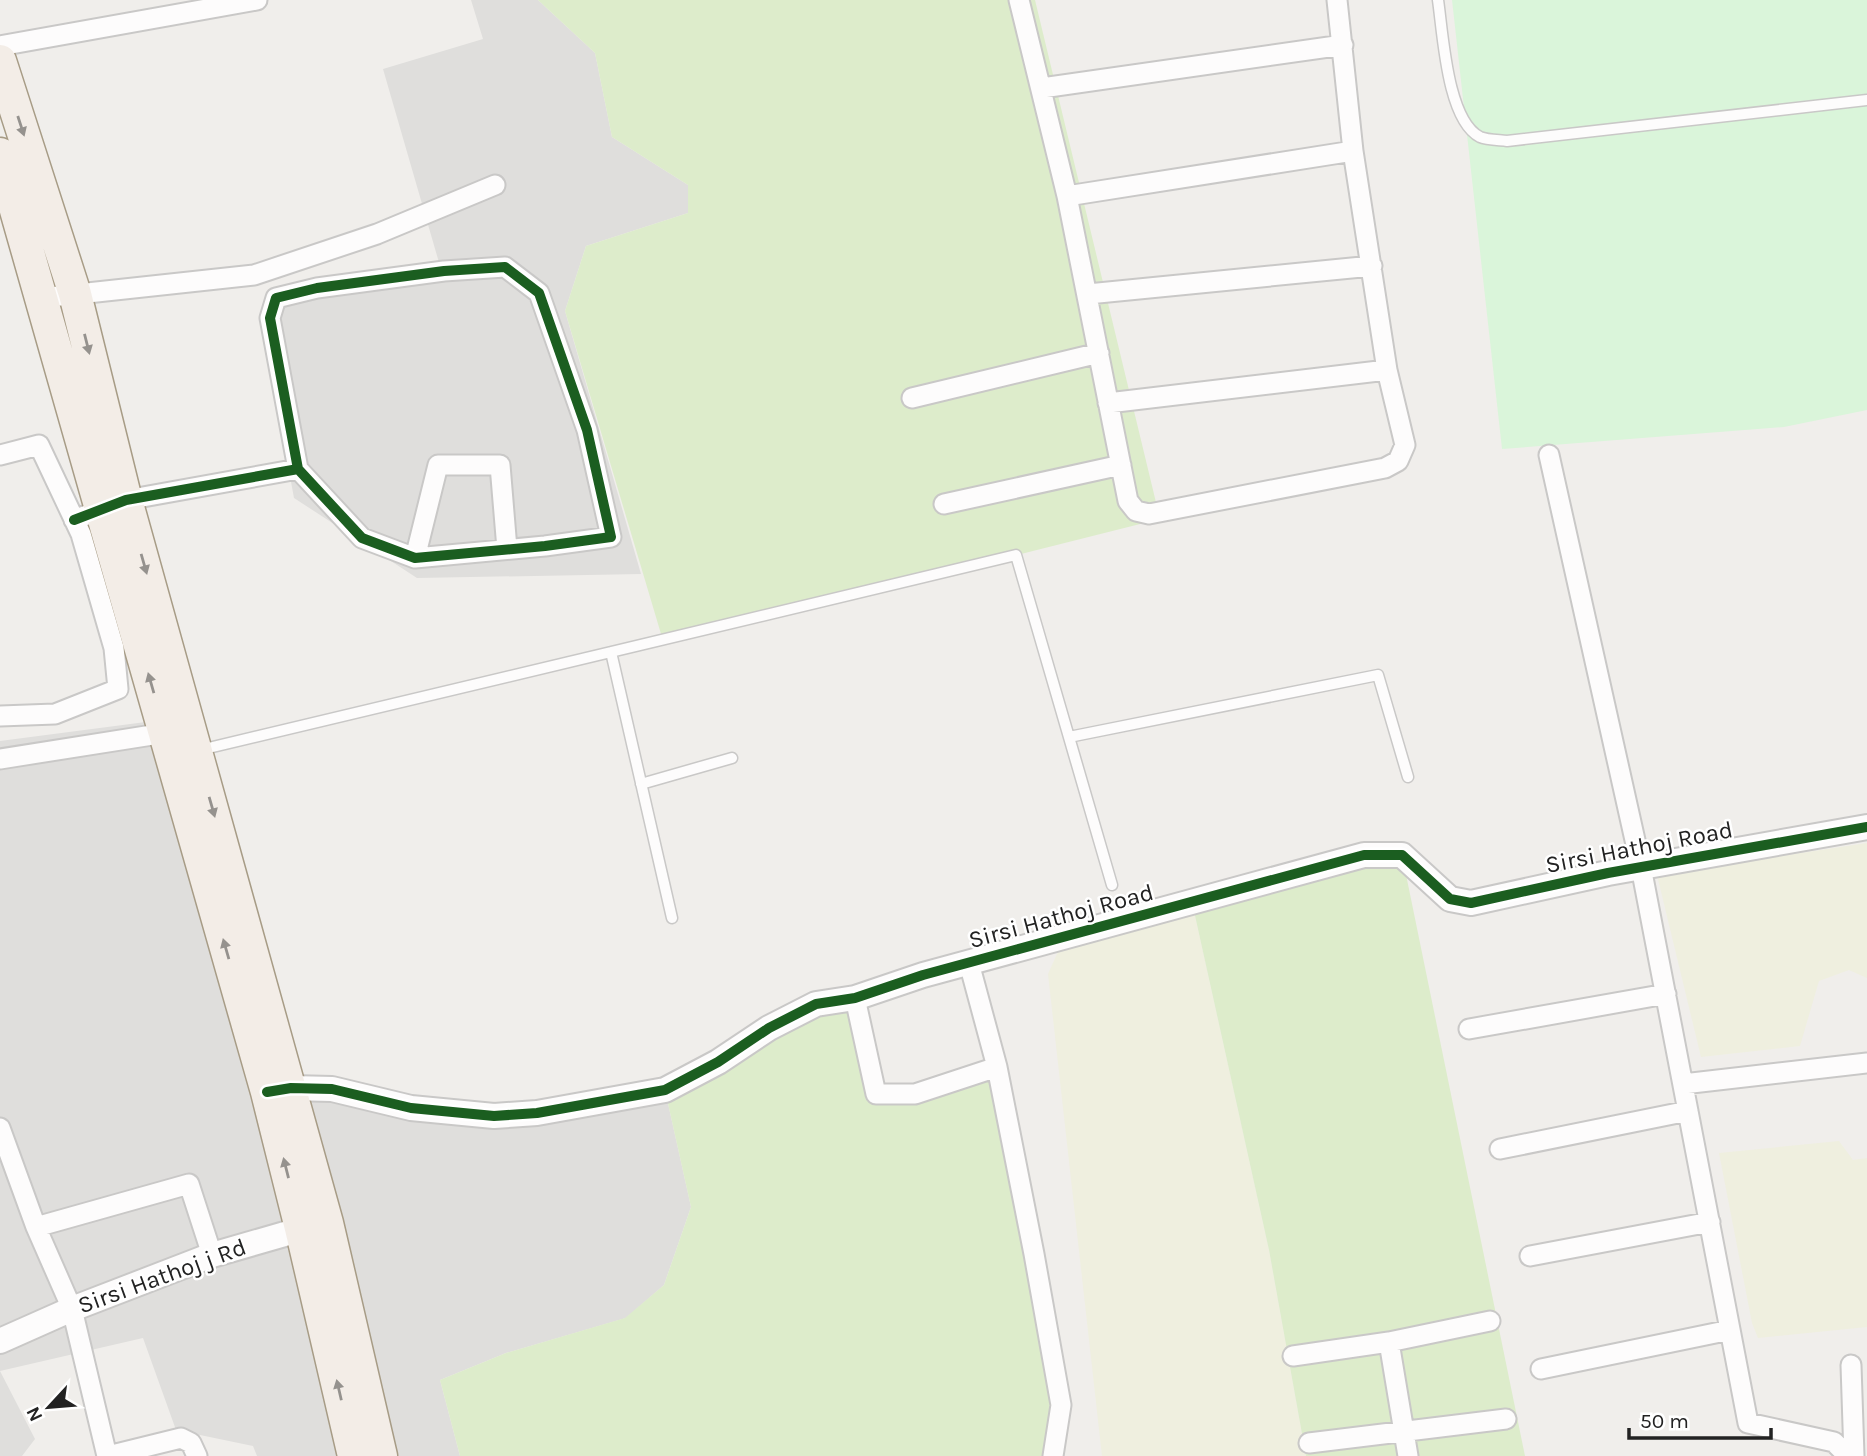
<svg xmlns="http://www.w3.org/2000/svg" width="1867" height="1456" font-family="Karla,sans-serif">
  <style>
    .residential { fill: #dfdedc }
    .farmland { fill: #efefdf }
    .grass { fill: #ddeccb }
    .park { fill: #daf5da }
    .lines { fill: none; stroke-linecap: round; stroke-linejoin: round }
    .service-casing { stroke: #c9c8c7; stroke-width: 13 }
    .minor-casing { stroke: #c9c8c7; stroke-width: 23 }
    .tertiary-casing { stroke: #c9c8c7; stroke-width: 28 }
    .primary-casing { stroke: #a79c86; stroke-width: 35 }
    .service { stroke: #fdfcfc; stroke-width: 10 }
    .minor { stroke: #fdfcfc; stroke-width: 19 }
    .tertiary { stroke: #fdfcfc; stroke-width: 24 }
    .primary { stroke: #f3ede7; stroke-width: 32 }
    .cycleway-casing { stroke: #fff; stroke-width: 15 }
    .cycleway { stroke: #1b5e20; stroke-width: 10 }
    .oneway { fill: #95928e }
    .labels { text-anchor: middle; stroke-width: 5; stroke-linejoin: round; paint-order: stroke }
    .street-label { font-size: 24px; fill: #222; stroke: #fff }
  </style>
  <rect width="100%" height="100%" fill="#f0eeeb"/>
  <!-- residential -->
  <path class="residential" d="M471,0H538L595,53L612,137L688,185V213L586,246L565,311L641,574L417,578L294,498L260,314L267,298L440,266L383,69L483,39Z
    M161,720L340,1456H257L253,1446L176,1430L143,1338L0,1371L35,1439L22,1456H0V741Z
    M291,1088L537,1113L665,1090L691,1207L664,1285L626,1318L506,1353L440,1380L460,1456H381Z"/>
  <!-- farmland -->
  <path class="farmland" d="M1867,843V978L1849,970L1819,981L1800,1046L1701,1057L1657,875Z
    M1192,902L1269,1250L1306,1456H1102L1048,974L1065,936Z
    M1839,1141L1853,1160L1867,1158V1327L1758,1338L1752,1323L1719,1153Z"/>
  <!-- grass -->
  <path class="grass" d="M538,0H1035L1160,519L664,644L565,311L586,246L688,213V185L612,137L595,53Z
    M1402,855L1525,1456H1306L1269,1250L1192,902Z
    M855,998L877,1094L997,1067L1061,1405L1053,1456H460L440,1380L506,1353L625,1318L664,1285L691,1207L665,1090Z"/>
  <!-- park -->
  <path class="park" d="M1452,0H1867V410L1784,427L1502,449Z"/>
  <g class="lines">
    <!-- service casing -->
    <g class="service-casing">
      <path id="service" d="M1438,0C1443,34 1447,120 1480,137C1487,140 1499,140 1507,141L1867,100
        M611,652L1016,555L1112,885
        M1069,737L1378,675L1408,777
        M200,750L611,652L672,918
        M641,784L732,758"/>
    </g>
    <!-- minor casing -->
    <g class="minor-casing">
      <path id="minor" d="M1019,0L1067,196L1128,501L1136,511L1149,514L1385,468L1398,461L1405,445L1387,370L1353,151L1337,0
        M0,46L257,0
        M1042,88L1343,45
        M1067,196L1353,151
        M1088,294L1372,266
        M41,298L254,275L377,234L495,185
        M912,398L1099,353
        M1108,403L1387,370
        M0,455L39,445L81,534L114,648L118,689L55,714L0,716
        M1549,455L1641,867L1748,1423L1834,1442L1848,1456
        M944,504L1121,465
        M74,520L126,500L298,469L270,318L276,298L317,288L444,271L505,267L539,293L587,430L611,537L545,546L415,558L362,538L298,469
        M415,558L438,465H500L507,549
        M0,759L165,733
        M969,963L997,1067L1034,1254L1061,1405L1053,1456
        M855,998L876,1094H915L997,1067
        M1469,1029L1666,994
        M1683,1084L1867,1063
        M0,1128L36,1227
        M1500,1149L1688,1111
        M1530,1256L1710,1222
        M1389,1342L1490,1321
        M1293,1356L1389,1342L1408,1456
        M1851,1365L1854,1456
        M1541,1369L1730,1330
        M1309,1443L1506,1419
        M107,1456L72,1309L36,1227L189,1184L212,1255
        M108,1456L181,1438L191,1443L197,1456"/>
    </g>
    <!-- tertiary casing -->
    <g class="tertiary-casing">
      <path id="tertiary" d="M274,1091L291,1088L332,1089L411,1108L494,1116L537,1113L665,1090L718,1062L769,1028L816,1004L855,998L923,975L1364,855H1402L1450,899L1471,903L1608,873L1867,827
        M0,1341L72,1309L212,1255L316,1225"/>
    </g>
    <!-- primary casing -->
    <g class="primary-casing">
      <path id="primary" d="M0,61L75,294L126,500L327,1223L381,1456
        M0,154L267,1092L301,1228L354,1456"/>
    </g>
    <!-- service -->
    <use href="#service" class="service"/>
    <!-- minor -->
    <use href="#minor" class="minor"/>
    <!-- tertiary -->
    <use href="#tertiary" class="tertiary"/>
    <!-- primary -->
    <use href="#primary" class="primary"/>
    <!-- cycleway casing -->
    <g class="cycleway-casing">
      <path id="cycleway" d="M74,520L126,500L298,469L270,318L276,298L317,288L444,271L505,267L539,293L587,430L611,537L545,546L415,558L362,538L298,469
        M267,1092L291,1088L332,1089L411,1108L494,1116L537,1113L665,1090L718,1062L769,1028L816,1004L855,998L923,975L1364,855H1402L1450,899L1471,903L1608,873L1867,827"/>
    </g>
    <!-- cycleway -->
    <use href="#cycleway" class="cycleway"/>
  </g>
  <!-- one-way arrows -->
  <defs><path id="oneway-solid" d="M-6-.8H1V-3.2L6.5 0L1 3.2V.8H-6Z" transform="scale(1.75)"/></defs>
  <g class="oneway">
    <use href="#oneway-solid" transform="translate(21 126) rotate(72)"/>
    <use href="#oneway-solid" transform="translate(87 344) rotate(76)"/>
    <use href="#oneway-solid" transform="translate(144 564) rotate(74)"/>
    <use href="#oneway-solid" transform="translate(151 683) rotate(-106)"/>
    <use href="#oneway-solid" transform="translate(212 807) rotate(74)"/>
    <use href="#oneway-solid" transform="translate(226 949) rotate(-106)"/>
    <use href="#oneway-solid" transform="translate(286 1168) rotate(-104)"/>
    <use href="#oneway-solid" transform="translate(339 1390) rotate(-103)"/>
  </g>
  <g class="labels">
    <!-- street labels -->
    <g class="street-label">
      <text transform="translate(1639 847) rotate(-11)" y="8">Sirsi Hathoj Road</text>
      <text transform="translate(1061 916) rotate(-15)" y="8">Sirsi Hathoj Road</text>
      <text transform="translate(162 1276) rotate(-20)" y="8">Sirsi Hathoj j Rd</text>
    </g>
  </g>
  <!-- north arrow -->
  <g transform="translate(49 1407) rotate(244)" stroke="#ffffff" stroke-width="5" paint-order="stroke">
  <path d="M0-5L12 26L0 18L-12 26Z" fill="#222222"/>
  <text y="-10" font-size="19" font-weight="bold" text-anchor="middle" fill="#222222">N</text>
  </g>
  <!-- scale -->
  <path d="M1629 1428v10h142v-10" fill="none" stroke="#222222" stroke-width="3.5"/>
  <text x="1640" y="1428" font-size="21" fill="#222222" stroke="#ffffff" stroke-width="5" paint-order="stroke">50 m</text>
</svg>
